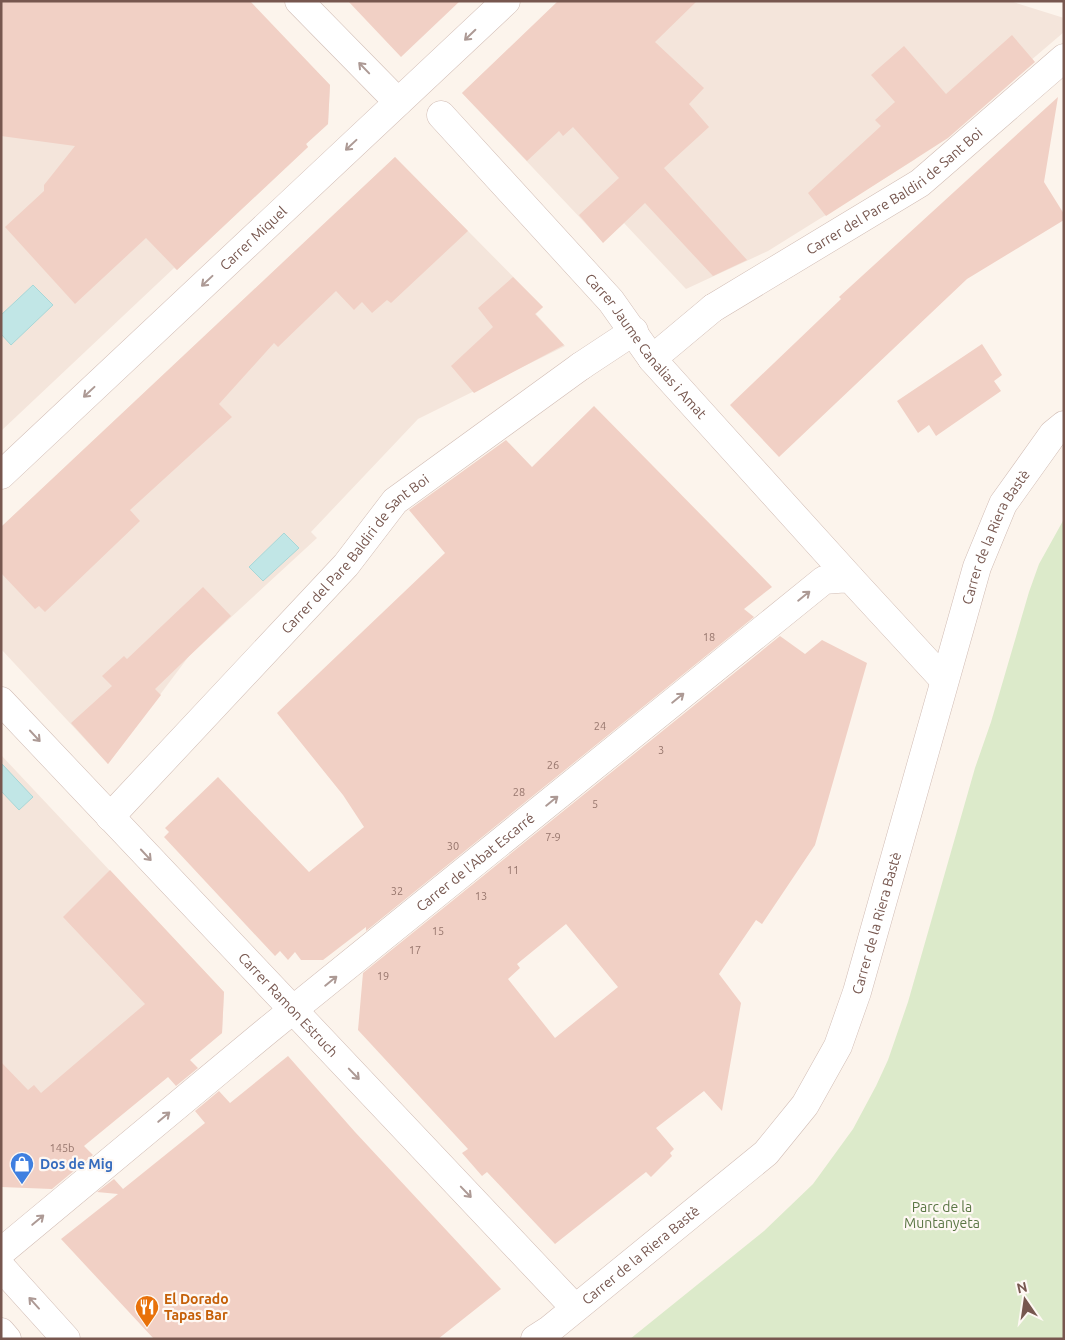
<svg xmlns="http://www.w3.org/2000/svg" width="1065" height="1340" font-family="Ubuntu,sans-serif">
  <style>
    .residential { fill: #f4e5db }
    .green { fill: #dceaca }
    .water { fill: #c1e6e6; stroke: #a7d7d7 }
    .building { fill: #f1d0c5; fill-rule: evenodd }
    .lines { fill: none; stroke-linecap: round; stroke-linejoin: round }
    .pedestrian-casing { stroke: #d1bcb4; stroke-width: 29 }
    .minor-casing { stroke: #d1bcb4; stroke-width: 29 }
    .pedestrian { stroke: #fff; stroke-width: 28 }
    .minor { stroke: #fff; stroke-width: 28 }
    .oneway { stroke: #ad9a95 }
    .labels { text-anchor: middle; stroke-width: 4.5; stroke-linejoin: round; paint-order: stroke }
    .number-label { font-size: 11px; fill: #96756c }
    .street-label { font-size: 14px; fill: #77574f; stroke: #fef8f3 }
    .shop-label { font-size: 14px; font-weight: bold; fill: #366cbe; stroke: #fef8f3; text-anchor: start }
    .park-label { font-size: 14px; fill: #5a7644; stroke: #fef8f3 }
    .food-label { font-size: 14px; font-weight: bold; fill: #c56008; stroke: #fef8f3; text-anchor: start }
  </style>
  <rect width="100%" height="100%" fill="#fcf4ec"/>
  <!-- residential -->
  <path class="residential" d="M1,1L284,38L330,85L328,124L306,144L308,147L177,270L174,268L1,431Z
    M559,1H1010L1064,18V32L914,160L768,251L686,289L624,223L603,242L462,93Z
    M395,157L543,307L536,314L565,346L418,419L311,532L317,538L189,656L108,764L1,649V527Z
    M1,755L224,992L222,1033L95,1136L1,1179Z"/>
  <!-- green -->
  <path class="green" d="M1064,519V1339H630L764,1231L813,1184L853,1129L876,1086L888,1060L908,1002L975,768L991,722L1029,592L1039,564Z"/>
  <!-- water -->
  <path class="water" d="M33,285L53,305L11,345L1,334V315Z
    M284,533L299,548L263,581L249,567Z
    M2,764L33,797L19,810L1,791Z"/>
  <!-- building -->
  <path class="building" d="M1,1H250L330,85L328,124L306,144L308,147L177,270L146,238L75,304L5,227L44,191V185L75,146L1,136Z
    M348,1H460L401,57Z
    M558,1H697L655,42L704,88L689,104L709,127L664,168L747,260L713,276L645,203L603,243L579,215L619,178L573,127L563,136L559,131L527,161L462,93Z
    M1012,35L1035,62L948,138L826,216L808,193L881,126L875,120L895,102L871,75L904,46L946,94Z
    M1058,97L1044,182L1064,214V220L967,279L779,457L730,405L841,299L839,297Z
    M395,157L468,231L391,303L387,300L372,313L362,302L354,310L336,291L278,347L274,343L219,404L232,417L130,510L140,521L45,612L39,606L35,609L1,573V527Z
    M513,277L543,307L535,314L564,345L474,393L451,366L493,327L478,308Z
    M982,344L1002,375L994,381L1001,391L936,436L929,425L918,433L897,401Z
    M594,406L772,587L744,609L754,617L366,931V927L323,960H301L295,952L288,960L280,951L275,956L164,837L169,832L165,828L218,777L309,872L364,827L343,795L277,713L445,553L409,510L506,440L532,467Z
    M203,587L231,616L155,689L161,695L108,764L71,723L112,686L102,676L124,656L127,659Z
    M780,636L805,654L822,640L867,663L815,845L762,924L756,920L719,974L741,1003L722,1111L704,1091L656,1128L674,1149L670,1153L672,1156L651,1177L646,1172L555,1244L487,1172L482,1176L462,1153L468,1149L358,1030L363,973ZM566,924L618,987L555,1038L508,979L520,968L517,964Z
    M110,870L224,992L222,1033L190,1060L198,1068L176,1086L168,1077L84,1146L93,1155L52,1189L1,1187V1062L28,1090L34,1085L41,1093L145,1004L63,917Z
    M288,1056L355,1132L501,1289L438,1339H154L61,1239L118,1194L97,1192L114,1179L123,1189L205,1123L195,1111L219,1091L230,1103Z"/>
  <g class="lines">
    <!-- pedestrian casing -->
    <g class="pedestrian-casing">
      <path id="pedestrian" d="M652,359L713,308
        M581,366L634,331"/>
    </g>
    <!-- minor casing -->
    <g class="minor-casing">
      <g id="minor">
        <path d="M299,1L398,102"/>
        <path id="s1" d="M441,115L611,301L652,359L850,578"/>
        <path id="s2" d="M713,308L920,183L1064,58"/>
        <path id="s3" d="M1,475L506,1"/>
        <path id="s4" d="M1,701L574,1307"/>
        <path id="s5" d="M110,817L346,565L395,501L581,366"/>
        <path id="s6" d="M1,1252L268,1030L824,580L850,578L944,680"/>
        <path d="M1,1267L66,1339"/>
        <path d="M1,1332L7,1339"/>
        <path id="s7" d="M535,1339L549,1330L766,1153L805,1105L838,1046L857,992L977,567L1003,504L1053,434L1064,425"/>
      </g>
    </g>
    <!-- pedestrian -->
    <use href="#pedestrian" class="pedestrian"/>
    <!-- minor -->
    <use href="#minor" class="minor"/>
  </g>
  <!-- one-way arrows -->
  <defs><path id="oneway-shaft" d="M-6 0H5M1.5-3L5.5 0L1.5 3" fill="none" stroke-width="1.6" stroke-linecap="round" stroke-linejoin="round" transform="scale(1.25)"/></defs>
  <g class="oneway">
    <use href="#oneway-shaft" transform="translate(470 35) rotate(136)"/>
    <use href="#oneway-shaft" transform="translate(364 68) rotate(-134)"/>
    <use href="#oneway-shaft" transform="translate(351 145) rotate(137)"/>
    <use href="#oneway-shaft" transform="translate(207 281) rotate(137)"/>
    <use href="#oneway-shaft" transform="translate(89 392) rotate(137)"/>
    <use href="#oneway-shaft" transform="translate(804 596) rotate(-39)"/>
    <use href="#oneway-shaft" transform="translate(678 698) rotate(-39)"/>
    <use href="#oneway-shaft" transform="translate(35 736) rotate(47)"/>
    <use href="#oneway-shaft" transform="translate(552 801) rotate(-39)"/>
    <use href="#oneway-shaft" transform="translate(146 855) rotate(47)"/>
    <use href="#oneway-shaft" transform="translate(331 981) rotate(-39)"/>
    <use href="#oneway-shaft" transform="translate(354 1074) rotate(46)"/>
    <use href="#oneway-shaft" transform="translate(164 1117) rotate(-40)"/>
    <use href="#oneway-shaft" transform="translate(466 1192) rotate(46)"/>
    <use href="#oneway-shaft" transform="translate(38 1220) rotate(-40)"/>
    <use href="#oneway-shaft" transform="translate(34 1303) rotate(-132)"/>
  </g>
  <!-- icons -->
  <defs>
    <g id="shop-pin" transform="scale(1.25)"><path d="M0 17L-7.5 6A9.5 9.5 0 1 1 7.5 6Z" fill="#3f7fe0" stroke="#fef8f3"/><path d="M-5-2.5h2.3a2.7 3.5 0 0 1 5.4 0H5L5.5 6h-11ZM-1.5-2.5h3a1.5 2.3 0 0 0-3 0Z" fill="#fff"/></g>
    <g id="restaurant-pin" transform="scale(1.25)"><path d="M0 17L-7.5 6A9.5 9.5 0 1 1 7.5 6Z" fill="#e8710a" stroke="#fef8f3"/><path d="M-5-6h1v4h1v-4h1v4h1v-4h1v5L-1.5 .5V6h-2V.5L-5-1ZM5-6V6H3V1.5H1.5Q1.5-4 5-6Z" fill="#fff"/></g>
  </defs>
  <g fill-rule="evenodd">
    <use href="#shop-pin" x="22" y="1164"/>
    <use href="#restaurant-pin" x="147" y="1307"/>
  </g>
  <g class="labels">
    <!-- number labels -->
    <g class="number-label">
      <text x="709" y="641">18</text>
      <text x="600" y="730">24</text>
      <text x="661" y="754">3</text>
      <text x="553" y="769">26</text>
      <text x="519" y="796">28</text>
      <text x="595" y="808">5</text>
      <text x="553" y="841">7-9</text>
      <text x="453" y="850">30</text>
      <text x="513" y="874">11</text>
      <text x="397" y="895">32</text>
      <text x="481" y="900">13</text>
      <text x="438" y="935">15</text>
      <text x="415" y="954">17</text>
      <text x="383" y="980">19</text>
      <text x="62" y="1152">145b</text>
    </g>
    <!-- street labels -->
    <g class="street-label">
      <text dy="5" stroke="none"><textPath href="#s2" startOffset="216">Carrer del Pare Baldiri de Sant Boi</textPath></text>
      <text dy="5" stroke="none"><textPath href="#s3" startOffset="346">Carrer Miquel</textPath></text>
      <text dy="5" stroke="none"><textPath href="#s1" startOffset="309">Carrer Jaume Canalias i Amat</textPath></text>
      <text dy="5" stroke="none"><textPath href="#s7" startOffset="960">Carrer de la Riera Bastè</textPath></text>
      <text dy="5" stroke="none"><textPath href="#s5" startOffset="360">Carrer del Pare Baldiri de Sant Boi</textPath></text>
      <text dy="5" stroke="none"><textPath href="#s6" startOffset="614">Carrer de l'Abat Escarré</textPath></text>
      <text dy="5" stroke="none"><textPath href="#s7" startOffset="555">Carrer de la Riera Bastè</textPath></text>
      <text dy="5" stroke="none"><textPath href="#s4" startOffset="418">Carrer Ramon Estruch</textPath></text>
      <text dy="5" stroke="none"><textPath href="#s7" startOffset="135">Carrer de la Riera Bastè</textPath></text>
    </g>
    <!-- shop labels -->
    <g class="shop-label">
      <text x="40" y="1169">Dos de Mig</text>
    </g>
    <!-- park labels -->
    <g class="park-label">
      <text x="942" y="1212">Parc de la<tspan x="942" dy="16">Muntanyeta</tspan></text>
    </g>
    <!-- food labels -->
    <g class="food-label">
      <text x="164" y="1304">El Dorado<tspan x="164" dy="16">Tapas Bar</tspan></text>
    </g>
  </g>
  <!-- border -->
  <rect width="1065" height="1340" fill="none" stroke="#77574f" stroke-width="5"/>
  <!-- north arrow -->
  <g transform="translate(1025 1300) rotate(347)" stroke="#fef8f3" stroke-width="4" paint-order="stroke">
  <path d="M0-4L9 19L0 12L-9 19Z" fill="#77574f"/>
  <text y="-8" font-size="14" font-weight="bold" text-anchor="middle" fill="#77574f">N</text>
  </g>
</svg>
